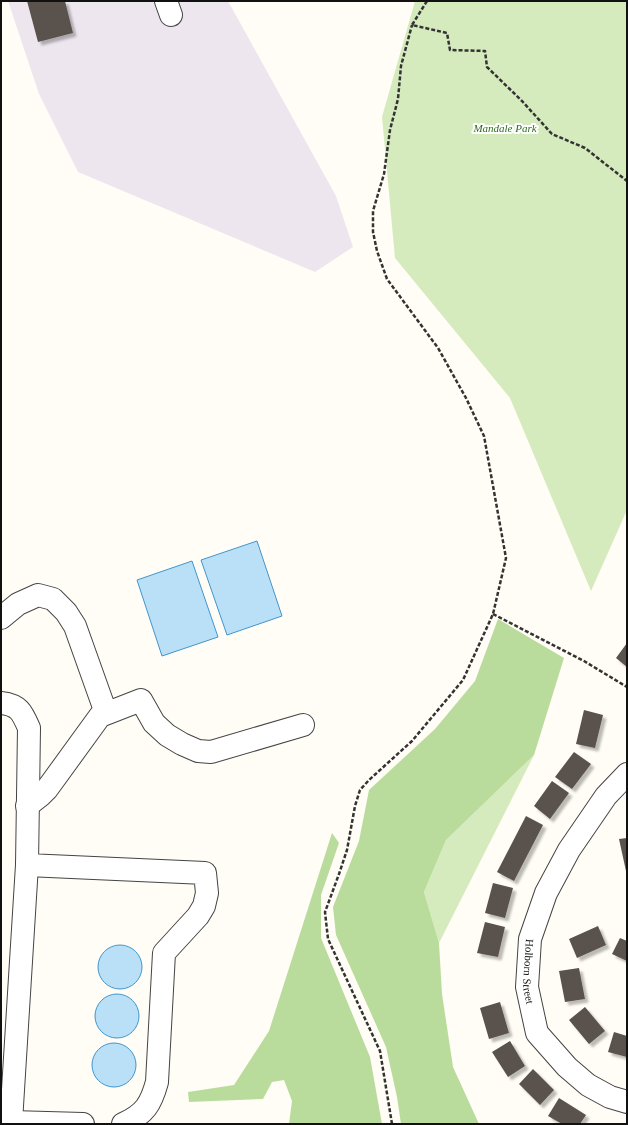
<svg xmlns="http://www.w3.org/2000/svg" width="628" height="1125" font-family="Georgia,serif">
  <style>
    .industrial { fill: #eee6ef }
    .green { fill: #d5ebbd }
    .forest { fill: #b9dc9c }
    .water { fill: #b9e0f7; stroke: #3f96cf }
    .building { fill: #5a524d; filter: url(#shadow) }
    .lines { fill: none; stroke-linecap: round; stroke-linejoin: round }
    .minor-casing { stroke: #444; stroke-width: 24 }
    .path { stroke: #333; stroke-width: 2.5; stroke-dasharray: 4 2; stroke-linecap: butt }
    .minor { stroke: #fff; stroke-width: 22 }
    .labels { text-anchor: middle; stroke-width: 4; stroke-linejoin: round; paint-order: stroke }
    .park-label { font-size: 11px; font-style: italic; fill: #2f6b1f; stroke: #fff }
    .street-label { font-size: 11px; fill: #111; stroke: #fff }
  </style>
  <defs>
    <filter id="shadow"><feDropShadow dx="3.5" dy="3.5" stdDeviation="1" flood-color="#0004"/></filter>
  </defs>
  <rect width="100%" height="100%" fill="#fffdf5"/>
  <!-- industrial -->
  <path class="industrial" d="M8,1H228L336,196L353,247L315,272L78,172L39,94Z"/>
  <!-- green -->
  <path class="green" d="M415,1H627V510L591,591L510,398L395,258L382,117Z
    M534,755L439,943L424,892L446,840Z"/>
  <!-- forest -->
  <path class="forest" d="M498,619L564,658L534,755L446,840L424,892L439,943L442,994L453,1067L479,1124H401L397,1097L386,1047L336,935L333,907L359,841L369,790L435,729L475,681Z
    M332,833L339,843L321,895V938L370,1057L382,1124H289L292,1101L284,1080L272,1082L263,1099L189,1102L188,1092L234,1085L269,1031Z"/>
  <!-- water -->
  <path class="water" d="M257,541L282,616L227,635L201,560Z
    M192,561L218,637L162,656L137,580Z
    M98 967a22 22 0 1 1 44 0a22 22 0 1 1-44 0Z
    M95 1016a22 22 0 1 1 44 0a22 22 0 1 1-44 0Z
    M92 1065a22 22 0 1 1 44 0a22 22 0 1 1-44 0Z"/>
  <!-- building -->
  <path class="building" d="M27,1H65L73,33L38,42Z
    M627,643V667L616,658Z
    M584,710L603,715L595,748L576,744Z
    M574,752L591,764L572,789L555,777Z
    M552,781L569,793L550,819L534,806Z
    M526,816L543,825L514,881L497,872Z
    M627,838V870L626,871L619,839Z
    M493,883L513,888L505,918L485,913Z
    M485,922L505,927L498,957L477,953Z
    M598,926L606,945L577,958L569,939Z
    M620,938L627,941V961L612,954Z
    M579,968L585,999L565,1002L559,971Z
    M500,1002L509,1033L489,1039L480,1008Z
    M585,1007L605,1031L589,1044L569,1020Z
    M614,1032L627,1036V1057L608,1052Z
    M510,1041L525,1066L508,1077L492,1052Z
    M533,1069L554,1090L540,1105L519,1084Z
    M559,1098L586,1115L580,1124H562L548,1116Z"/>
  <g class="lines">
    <!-- minor casing -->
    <g class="minor-casing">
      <g id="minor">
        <path d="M166,1L171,15"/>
        <path d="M1,618L18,604L38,595L53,599L66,612L75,626L106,713"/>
        <path d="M1,703C19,705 22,712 29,728L27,865L205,873L207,893L204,906L198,916L164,953L157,1082C151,1104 145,1114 123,1124"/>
        <path id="s1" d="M627,774L606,796L569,850L546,893L530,939L527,987L537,1033L567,1067L588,1085L610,1097L627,1102"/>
        <path d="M27,806L41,795L47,789L100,716L141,700L154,723L167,735L182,744L198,751L211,752L303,725"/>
        <path d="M11,1122L27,865"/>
        <path d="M11,1124V1122L83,1124"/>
      </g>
    </g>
    <!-- path -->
    <path class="path" d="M427,1L412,25L447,33L450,50L485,51L487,67L522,101L552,134L585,148L627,181
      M493,614L584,661L627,687
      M392,1124L380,1051L328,939L325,912L339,874L347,850L355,806L360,790L369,780L412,741L463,680L493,614L506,558L484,436L466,398L438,348L387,279L377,251L373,232V211L384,174L390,130L398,99L401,66L412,25"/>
    <!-- minor -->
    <use href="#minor" class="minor"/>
  </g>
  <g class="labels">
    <!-- park labels -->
    <g class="park-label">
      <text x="505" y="132">Mandale Park</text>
    </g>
    <!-- street labels -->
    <g class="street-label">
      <text dy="4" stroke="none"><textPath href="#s1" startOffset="226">Holborn Street</textPath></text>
    </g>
  </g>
  <!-- border -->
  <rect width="628" height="1125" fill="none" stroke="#111111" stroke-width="4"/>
</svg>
